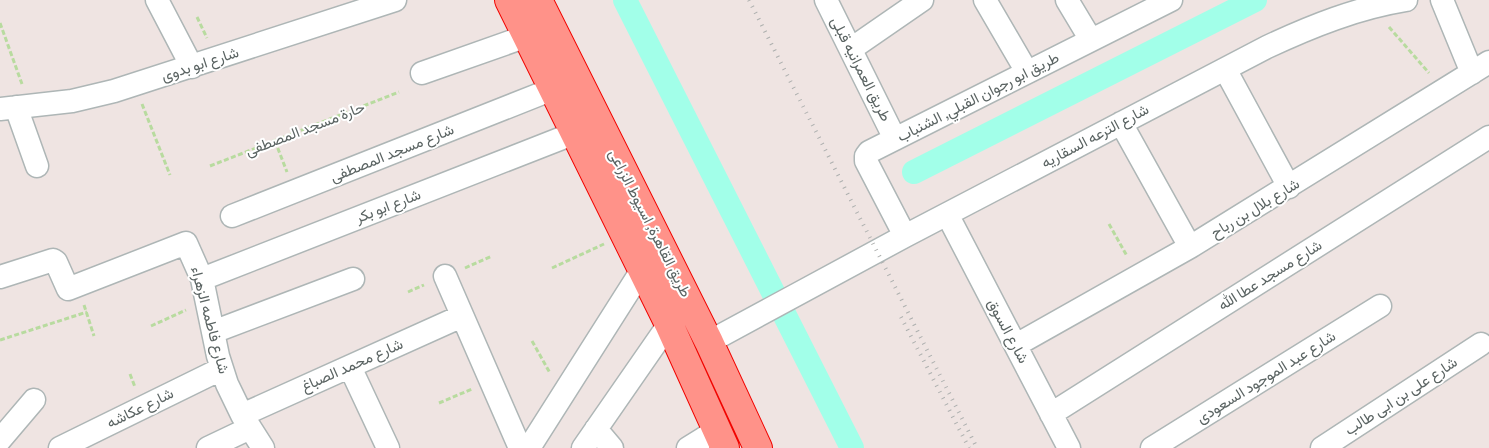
<svg xmlns="http://www.w3.org/2000/svg" width="1489" height="448" font-family="'Source Sans 3',Vazirmatn,sans-serif">
  <style>
    .lines { fill: none; stroke-linecap: round; stroke-linejoin: round }
    .canal { stroke: #a2ffe9; stroke-width: 24 }
    .minor-casing { stroke: #aeb6b6; stroke-width: 25 }
    .highway-casing { stroke: #f10400; stroke-width: 30 }
    .path { stroke: #b8db9f; stroke-width: 3; stroke-dasharray: 5 2.5; stroke-linecap: butt }
    .minor { stroke: #fff; stroke-width: 22 }
    .highway { stroke: #ff9289; stroke-width: 28 }
    .rail { stroke: #aeb0af; stroke-width: 4; stroke-dasharray: 1 6; stroke-linecap: butt }
    .labels { text-anchor: middle; stroke-width: 4; stroke-linejoin: round; paint-order: stroke }
    .street-label { font-size: 15px; fill: #5b6463; stroke: #fff }
  </style>
  <rect width="100%" height="100%" fill="#efe4e2"/>
  <g class="lines">
    <!-- canal -->
    <path class="canal" d="M625,0L852,448
      M914,172L1255,0"/>
    <!-- minor casing -->
    <g class="minor-casing">
      <path id="minor" d="M157,0L192,67
        M826,0L895,139
        M985,0L1027,72
        M1067,0L1091,40
        M1442,0L1472,73
        M851,49L922,0
        M1225,69L1289,187
        M422,73L527,36
        M16,107L37,166
        M0,109L72,101L114,91L395,0
        M1121,123L1190,247
        M947,214L1069,448
        M232,216L553,89
        M905,236L866,161V156L869,152L1171,0
        M445,276L520,448
        M0,277L53,260L56,262L68,289L186,243L202,279L218,356L227,384L242,415L263,448
        M202,279L575,133
        M213,332L353,279
        M709,342L905,236L1267,47C1312,26 1357,8 1406,0
        M1016,345L1190,247L1489,62
        M350,367L388,448
        M1051,414L1489,137
        M242,415L462,316
        M596,429L612,448
        M0,440L34,400
        M60,448L221,369
        M208,448L250,428
        M529,448L642,270
        M583,448L669,324
        M688,448L717,430
        M1152,448L1380,306
        M1322,448L1481,344"/>
    </g>
    <!-- highway casing -->
    <g class="highway-casing">
      <path id="highway" d="M509,0L669,324L725,448
        M538,0L709,342L758,448"/>
    </g>
    <!-- path -->
    <path class="path" d="M197,17L207,38
      M0,23L22,84
      M1389,27L1429,73
      M142,104L170,175
      M275,141L287,172
      M210,166L399,92
      M1109,224L1127,256
      M465,268L492,256
      M552,268L604,244
      M408,292L424,285
      M84,305L94,336
      M151,326L186,310
      M0,340L87,312
      M532,341L550,373
      M130,374L135,387
      M439,403L472,389"/>
    <!-- minor -->
    <use href="#minor" class="minor"/>
    <!-- highway -->
    <use href="#highway" class="highway"/>
    <!-- rail -->
    <path class="rail" d="M749,0L977,448
      M901,317L969,448"/>
  </g>
  <g class="labels">
    <!-- street labels -->
    <g class="street-label">
      <text transform="translate(200 64) rotate(-18)" y="5">شارع ابو بدوى</text>
      <text transform="translate(861 69) rotate(63)" y="5">طريق العمرانيه قبلى</text>
      <text transform="translate(978 97) rotate(-27)" y="5">طريق ابو رجوان القبلي, الشنباب</text>
      <text transform="translate(305 129) rotate(-21)" y="5">حارة مسجد المصطفى</text>
      <text transform="translate(1095 136) rotate(-28)" y="5">شارع الترعه السقاريه</text>
      <text transform="translate(392 153) rotate(-22)" y="5">شارع مسجد المصطفى</text>
      <text transform="translate(388 206) rotate(-21)" y="5">شارع ابو بكر</text>
      <text transform="translate(1255 208) rotate(-31)" y="5">شارع بلال بن رباح</text>
      <text transform="translate(650 223) rotate(63)" y="5">طريق القاهرة, اسيوط الزراعى</text>
      <text transform="translate(1270 275) rotate(-32)" y="5">شارع مسجد عطا الله</text>
      <text transform="translate(210 320) rotate(75)" y="5">شارع فاطمه الزهراء</text>
      <text transform="translate(1008 331) rotate(62)" y="5">شارع السوق</text>
      <text transform="translate(352 365) rotate(-24)" y="5">شارع محمد الصباغ</text>
      <text transform="translate(1266 377) rotate(-32)" y="5">شارع عبد الموجود السعودى</text>
      <text transform="translate(1401 396) rotate(-33)" y="5">شارع على بن ابى طالب</text>
      <text transform="translate(140 408) rotate(-26)" y="5">شارع عكاشه</text>
    </g>
  </g>
</svg>
